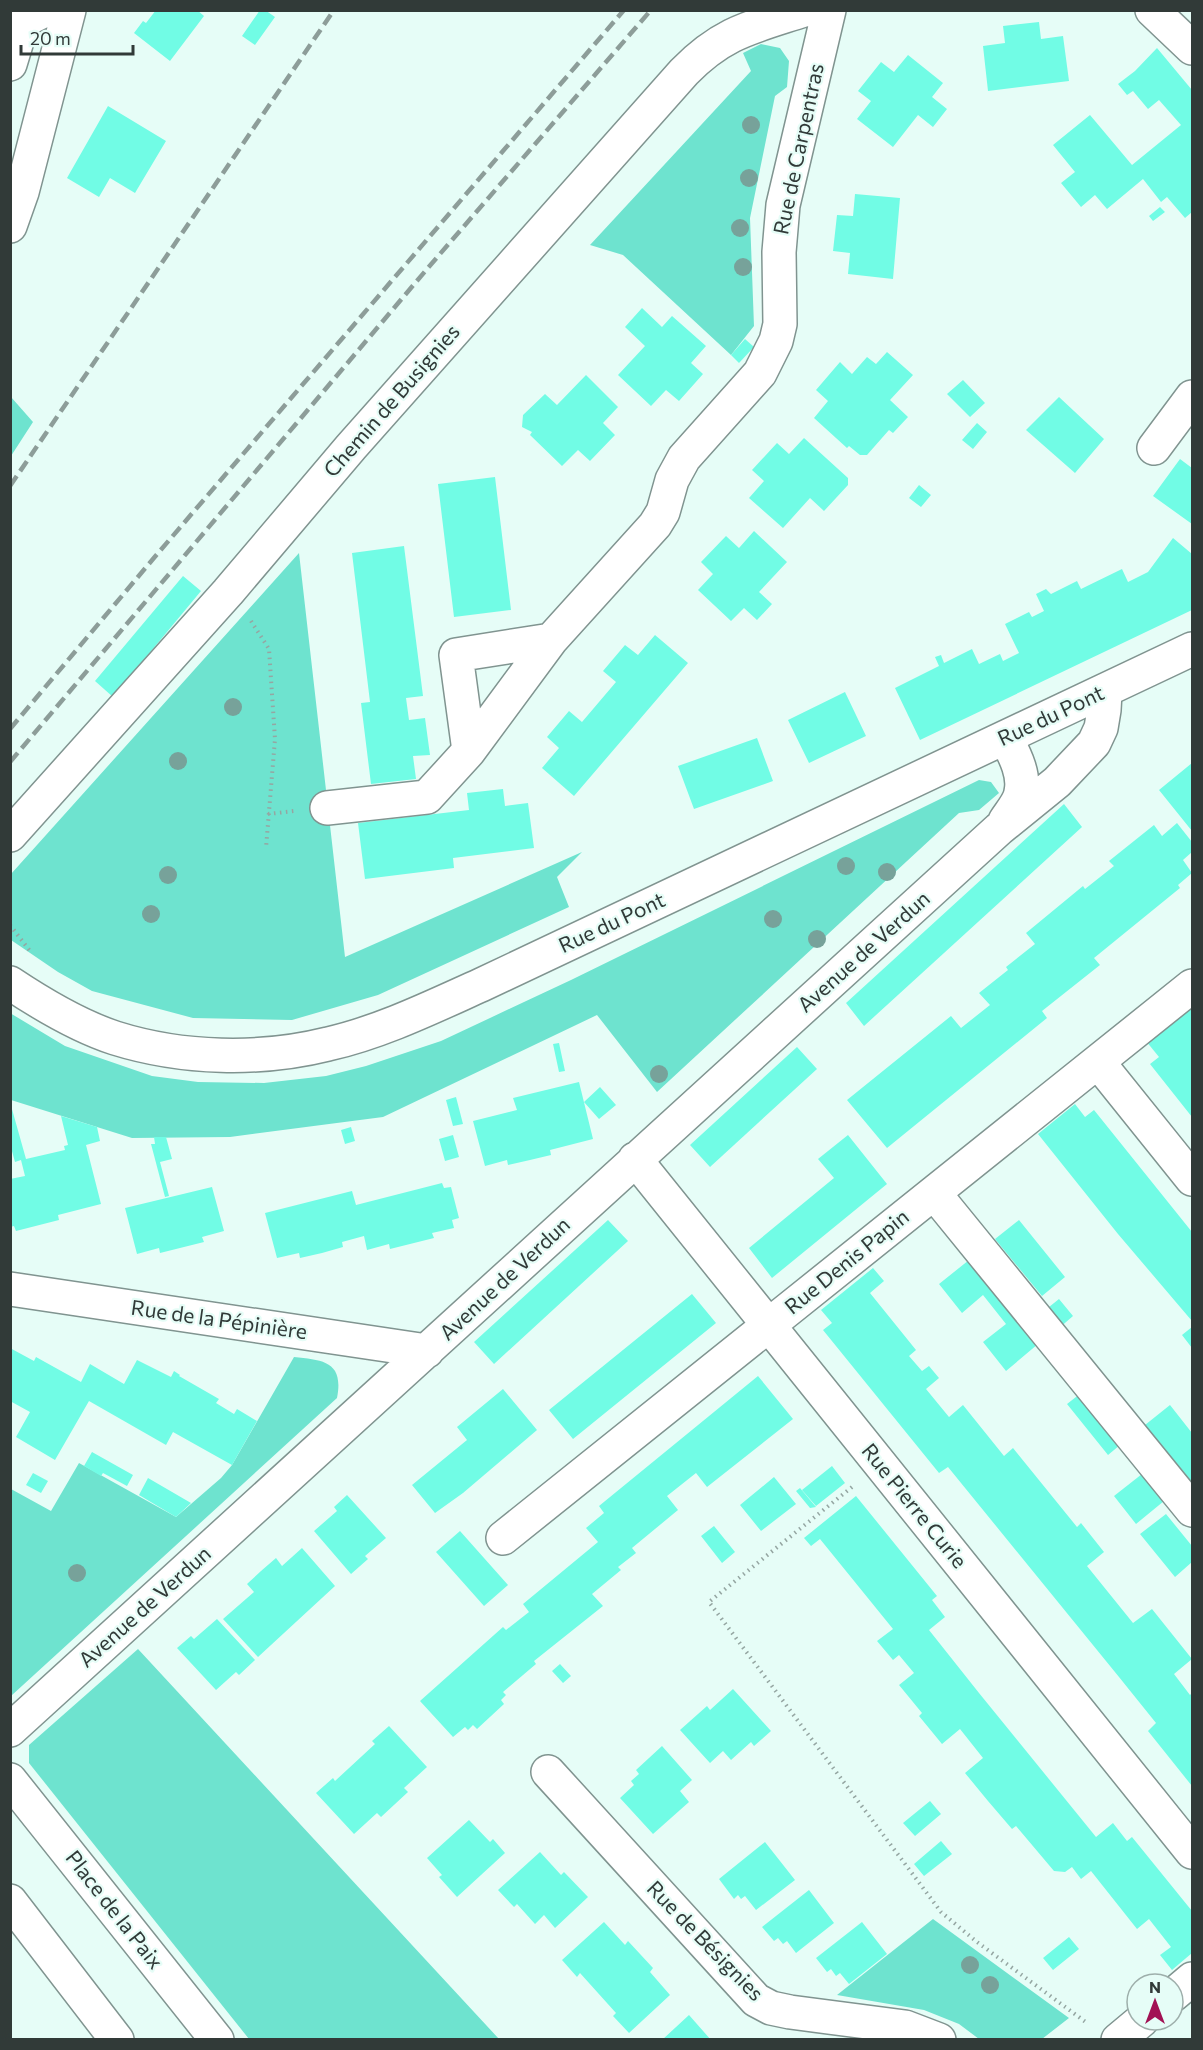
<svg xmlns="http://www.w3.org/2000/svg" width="1203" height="2050" font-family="Commissioner,sans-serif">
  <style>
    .green { fill: #6ee3cf }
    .building { fill: #71fce5 }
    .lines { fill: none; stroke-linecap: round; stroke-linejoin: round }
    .minor-casing { stroke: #809490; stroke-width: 36 }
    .path { stroke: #95a6a2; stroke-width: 4; stroke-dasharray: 1.5 4.5; stroke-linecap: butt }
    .minor { stroke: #fff; stroke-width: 33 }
    .rail { stroke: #8d9d99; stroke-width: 4.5; stroke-dasharray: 12 6; stroke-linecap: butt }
    .tree { fill: #77a29a }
    .labels { text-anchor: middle; stroke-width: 4.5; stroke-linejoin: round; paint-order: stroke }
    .street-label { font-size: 21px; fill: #313a38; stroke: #e6fdf7 }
  </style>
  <rect width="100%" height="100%" fill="#e6fdf7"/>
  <!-- green -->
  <path class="green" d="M761,44L780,48L789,61L787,87L775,96L750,218L754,326L731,355L623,255L590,245L751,71L743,53Z
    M11,397L33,422L11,456Z
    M299,553L345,957L582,852L557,877L569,907L378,995L292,1020L193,1018L92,991L58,972L11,940V874Z
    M979,780L991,782L999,793L979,810L959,813L657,1092L597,1015L383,1117L230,1137L132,1138L11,1100L10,1013L65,1046L152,1076L198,1082L264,1083L326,1076L366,1066L441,1041L571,980Z
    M294,1357C324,1360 344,1362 337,1398L11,1696V1489L51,1511L79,1463L176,1517L221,1478L232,1465Z
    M138,1649L499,2039H249L29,1763V1745Z
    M933,1919L1069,2018L1042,2039H979L959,2024L924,2010L837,1995Z"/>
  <!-- building -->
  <path class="building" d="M156,10H197L204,16L170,61L134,33L143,21L146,23Z
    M260,10H265L275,17L255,45L242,36Z
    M1039,22L1041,39L1063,36L1069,81L988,91L983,46L1005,43L1003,26Z
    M1157,48L1192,90V212L1185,218L1167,197L1161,202L1143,179L1107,209L1095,195L1081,207L1061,183L1075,172L1053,145L1090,115L1132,165L1181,125L1159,100L1148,109L1133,91L1127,95L1118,84L1135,71Z
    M908,55L943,83L932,97L947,109L933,127L918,115L893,147L857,119L871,101L858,91L881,62L894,72Z
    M108,106L166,141L135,193L110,178L99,197L67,178Z
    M855,194L900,198L893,279L848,274L850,253L833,251L837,215L853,216Z
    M1160,207L1165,212L1153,221L1149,216Z
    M642,308L662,327L672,316L706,346L691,363L703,374L679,401L666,390L651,406L618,375L645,346L625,327Z
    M745,339L754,347L739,363L731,355Z
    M887,352L913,375L890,400L908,417L893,433L889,430L867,455H860L849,446L847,448L814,418L828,401L816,390L840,362L852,374L867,357L876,364Z
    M586,375L618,407L603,423L615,435L590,461L578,450L562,466L530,435L532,432L522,427L523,415L545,394L557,405Z
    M963,380L985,403L970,417L947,394Z
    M1059,397L1104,439L1075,473L1026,430Z
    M977,423L987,432L973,449L962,440Z
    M804,438L848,478V485L824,511L810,498L783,528L749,498L764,481L752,470L777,443L789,454Z
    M1180,459L1192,468V524L1153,496Z
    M495,477L511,610L454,617L438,484Z
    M919,485L931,495L921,507L909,498Z
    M754,531L787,562L759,592L772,604L757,620L744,608L731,621L698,590L713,574L701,562L726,536L739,548Z
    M1173,538L1192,554V610L920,740L895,688L939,666L935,657L941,655L944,663L972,649L979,664L1000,654L1003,661L1019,653L1005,624L1029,612L1032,617L1044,611L1036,594L1046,589L1051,594L1077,581L1081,589L1122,569L1128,582L1148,572Z
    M404,546L423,696L406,698L409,720L425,718L430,755L413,756L416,779L371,784L361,703L370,702L352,553Z
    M183,576L201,591L113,697L95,681Z
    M655,635L688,663L574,796L542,768L559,748L547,737L569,711L582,722L616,682L603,671L625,645L638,655Z
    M845,692L866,736L809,763L788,720Z
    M757,738L773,781L694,809L678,766Z
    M1192,763V831L1159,790Z
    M503,789L505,806L528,803L534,848L453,858L454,868L365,879L358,823L469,810L467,793Z
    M1064,804L1082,827L864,1026L846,1003Z
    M1177,823L1192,842V852L1183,860L1192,873L1178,885L1180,888L1094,958L1100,965L1042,1011L1047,1018L887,1148L847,1100L951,1016L961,1028L990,1005L979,993L1008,970L1006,967L1035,944L1026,933L1083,886L1085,889L1114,866L1109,861L1154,825L1162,836Z
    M1192,1002V1117L1150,1064L1159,1057L1146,1041Z
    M559,1043L565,1071L559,1072L553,1044Z
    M797,1047L817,1069L710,1167L690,1145Z
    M579,1082L593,1139L550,1150L551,1155L530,1160L508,1165L507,1160L485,1166L473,1121L517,1110L513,1098Z
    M600,1087L616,1105L599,1119L584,1102Z
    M456,1097L463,1124L453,1126L446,1100Z
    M10,1102L26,1159L65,1150L64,1146L68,1145L61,1116L97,1127L100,1141L86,1145L101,1204L58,1215L59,1220L16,1231L14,1226L10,1227V1179L25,1176L21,1160L15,1162L10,1144Z
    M1075,1104L1085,1117L1094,1110L1192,1232V1321L1118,1234L1038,1134Z
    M351,1127L355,1141L345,1144L341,1130Z
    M453,1135L459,1157L445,1161L439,1139Z
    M848,1135L887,1184L772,1278L749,1248L834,1178L818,1159Z
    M154,1137H166L172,1159L160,1162L169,1196L165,1197L151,1144H155Z
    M442,1183L444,1188L451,1187L459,1218L452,1220L454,1228L432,1233L434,1238L390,1249L389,1244L367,1250L364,1236L342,1242L343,1247L322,1253L300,1258L299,1253L277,1258L265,1213L352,1191L356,1205Z
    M212,1187L224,1231L202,1237L204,1242L160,1253L159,1248L137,1254L125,1208Z
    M608,1220L628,1241L494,1364L474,1342Z
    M1019,1220L1065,1277L1042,1296L995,1239Z
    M969,1260L1038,1344L1006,1371L983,1342L1006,1324L983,1295L962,1313L939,1284Z
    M873,1268L884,1281L870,1293L916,1350L909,1356L922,1371L929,1366L939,1378L926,1389L949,1417L963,1405L1004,1456L1013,1448L1077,1527L1081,1523L1104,1552L1087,1566L1133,1623L1152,1609L1192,1659L1174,1674L1190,1695L1192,1693V1786L1148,1731L1156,1723L1119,1677L948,1467L939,1473L823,1330L832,1323L821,1310Z
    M692,1294L716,1323L573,1439L549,1410Z
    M1059,1299L1073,1316L1058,1329L1044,1311Z
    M1192,1327V1348L1182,1335Z
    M10,1348L34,1361L36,1357L81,1382L90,1364L124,1384L137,1360L171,1377L174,1371L180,1375L179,1376L219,1399L216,1403L234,1414L237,1409L257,1421L232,1465L173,1432L166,1445L89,1401L55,1460L16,1437L30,1412L10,1401Z
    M758,1376L793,1419L707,1487L696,1473L667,1496L678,1510L632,1548L636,1553L618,1567L621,1570L592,1594L603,1606L534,1661L536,1664L503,1692L506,1695L501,1700L504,1704L477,1729L473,1725L468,1730L465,1727L453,1737L420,1701L503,1627L506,1630L529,1612L523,1604L598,1542L586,1528L604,1513L599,1506Z
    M503,1389L537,1430L463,1493L435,1513L412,1485L467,1440L457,1427Z
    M1085,1390L1126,1440L1108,1455L1067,1404Z
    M1170,1405L1192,1433V1482L1145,1425Z
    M92,1452L133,1475L127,1486L103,1473L101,1476L84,1466Z
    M832,1466L845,1483L816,1506L802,1490Z
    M33,1473L48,1481L41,1493L26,1485Z
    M1142,1474L1164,1501L1136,1524L1114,1496Z
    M774,1477L796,1504L761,1531L740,1505Z
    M148,1478L191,1503L176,1517L139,1495Z
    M800,1488L816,1507L810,1508L796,1491Z
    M347,1495L386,1538L365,1556L368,1559L351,1574L314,1531L337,1511L334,1507Z
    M856,1496L937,1596L932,1600L945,1617L929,1630L979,1693L1096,1837L1113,1823L1127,1841L1132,1837L1192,1911V1953L1172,1970L1160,1955L1171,1947L1149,1919L1137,1929L1091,1871L1081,1879L1072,1867L1065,1872L1054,1871L1016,1826L1012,1829L988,1801L965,1773L983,1758L960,1729L942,1744L919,1716L922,1713L899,1685L914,1673L899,1655L893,1660L877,1641L893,1629L820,1539L811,1546L804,1538Z
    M1166,1514L1192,1546V1562L1175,1577L1140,1534Z
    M714,1526L735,1552L722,1563L701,1536Z
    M460,1531L508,1585L484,1606L436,1552Z
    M302,1548L335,1586L258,1657L223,1619L254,1592L247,1584L261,1571L276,1558L282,1566Z
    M217,1619L255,1660L239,1675L236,1672L216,1690L177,1648L191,1636L194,1639Z
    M560,1664L571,1676L563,1683L552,1671Z
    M733,1689L771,1731L754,1746L751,1742L731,1760L723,1751L710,1763L680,1730L707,1706L710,1710Z
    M389,1726L427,1767L404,1788L408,1792L381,1817L377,1813L354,1834L316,1793L333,1778L335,1781L375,1744L372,1741Z
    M662,1746L692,1780L680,1791L689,1802L653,1834L620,1798L634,1785L631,1781L639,1774L636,1770Z
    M930,1801L941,1814L915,1836L903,1823Z
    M469,1820L490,1842L493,1839L505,1853L457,1897L439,1877L442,1875L427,1858Z
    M941,1841L952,1854L924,1876L914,1864Z
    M765,1842L795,1880L756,1910L745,1896L741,1899L738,1895L734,1899L719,1879Z
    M540,1852L561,1875L564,1872L588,1897L555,1928L544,1915L535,1924L517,1904L514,1907L498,1890Z
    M809,1890L834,1923L796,1953L787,1941L783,1944L778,1938L774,1941L762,1927Z
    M604,1922L625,1945L628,1941L653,1968L650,1972L670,1995L629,2033L613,2016L616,2013L580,1973L577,1977L562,1960Z
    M862,1922L887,1954L849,1984L840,1973L836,1976L831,1969L827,1972L816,1958Z
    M1069,1937L1079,1949L1053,1970L1043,1958Z
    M689,2015L711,2040H662Z"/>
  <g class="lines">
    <!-- minor casing -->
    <g class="minor-casing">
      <path id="minor" d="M1152,10L1192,48
        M10,64L23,21L45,10
        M10,226L22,192L69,10
        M1154,448L1192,397
        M469,751L456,655L551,640
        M327,808L427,797L469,751L551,640L655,525L663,512L672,480L684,458L760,373L776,341L780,324L779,252L783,205L829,10
        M1005,821C1010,813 1020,802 1021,792C1025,774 1014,754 1006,738
        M10,835L228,592L351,447L684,72C723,32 752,27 804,10
        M10,983C43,1005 78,1026 115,1038C182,1059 260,1061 328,1044C381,1032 432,1007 481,985L1192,649
        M1098,1062L1192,1179
        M635,1159L1192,1852
        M934,1193L1192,1510
        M10,1289L427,1351
        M503,1538L1192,986
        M10,1730L999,829L1057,782L1094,743L1101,728L1104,710L1105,692
        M548,1772L756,2000L771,2008L790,2012L905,2027L939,2040
        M10,1780L217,2040
        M10,1901L117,2040
        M1173,1995L1192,1979
        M1118,2040L1142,2020"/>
    </g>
    <!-- path -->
    <path class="path" d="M251,621L269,649L275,739L266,848
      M268,814L294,811
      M10,925L30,951
      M852,1487L709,1602L941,1912L977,1942L1087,2023"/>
    <!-- minor -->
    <use href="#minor" class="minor"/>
    <!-- rail -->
    <path class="rail" d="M10,486L334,10
      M10,729L153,559L624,10
      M10,762L427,269L651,10"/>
  </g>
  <!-- trees -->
  <g class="tree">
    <circle cx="751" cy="125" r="9"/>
    <circle cx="749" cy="178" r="9"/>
    <circle cx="740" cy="228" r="9"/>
    <circle cx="743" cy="267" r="9"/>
    <circle cx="233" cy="707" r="9"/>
    <circle cx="178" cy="761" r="9"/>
    <circle cx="846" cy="866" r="9"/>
    <circle cx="887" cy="872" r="9"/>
    <circle cx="168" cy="875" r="9"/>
    <circle cx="151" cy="914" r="9"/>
    <circle cx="773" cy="919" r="9"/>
    <circle cx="817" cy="939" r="9"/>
    <circle cx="659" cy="1074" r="9"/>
    <circle cx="77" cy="1573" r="9"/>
    <circle cx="970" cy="1965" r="9"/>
    <circle cx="990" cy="1985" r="9"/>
  </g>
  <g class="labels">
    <!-- street labels -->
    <g class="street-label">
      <text transform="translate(799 149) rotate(-78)" y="7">Rue de Carpentras</text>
      <text transform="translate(392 401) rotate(-49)" y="7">Chemin de Busignies</text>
      <text transform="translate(1051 716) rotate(-25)" y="7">Rue du Pont</text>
      <text transform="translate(612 923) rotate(-25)" y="7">Rue du Pont</text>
      <text transform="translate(864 952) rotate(-42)" y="7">Avenue de Verdun</text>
      <text transform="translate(847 1262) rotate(-39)" y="7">Rue Denis Papin</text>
      <text transform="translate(505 1279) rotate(-43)" y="7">Avenue de Verdun</text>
      <text transform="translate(219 1320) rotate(8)" y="7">Rue de la Pépinière</text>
      <text transform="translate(914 1506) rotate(51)" y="7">Rue Pierre Curie</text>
      <text transform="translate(145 1607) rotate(-42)" y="7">Avenue de Verdun</text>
      <text transform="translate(114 1910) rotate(52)" y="7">Place de la Paix</text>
      <text transform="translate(705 1941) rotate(46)" y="7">Rue de Bésignies</text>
    </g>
  </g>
  <!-- border -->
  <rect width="1203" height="2050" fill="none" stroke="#313a38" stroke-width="24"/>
  <!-- north arrow -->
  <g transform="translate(1155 2002)"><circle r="28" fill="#e6fdf7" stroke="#9eafab" stroke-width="1.5"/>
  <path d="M0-4.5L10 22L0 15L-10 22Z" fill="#a21154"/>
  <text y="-9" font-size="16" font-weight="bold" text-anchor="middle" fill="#313a38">N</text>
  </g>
  <!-- scale -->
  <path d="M21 45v9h112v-9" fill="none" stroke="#313a38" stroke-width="3"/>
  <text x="30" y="45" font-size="18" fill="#313a38" stroke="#e6fdf7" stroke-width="4.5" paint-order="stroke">20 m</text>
</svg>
